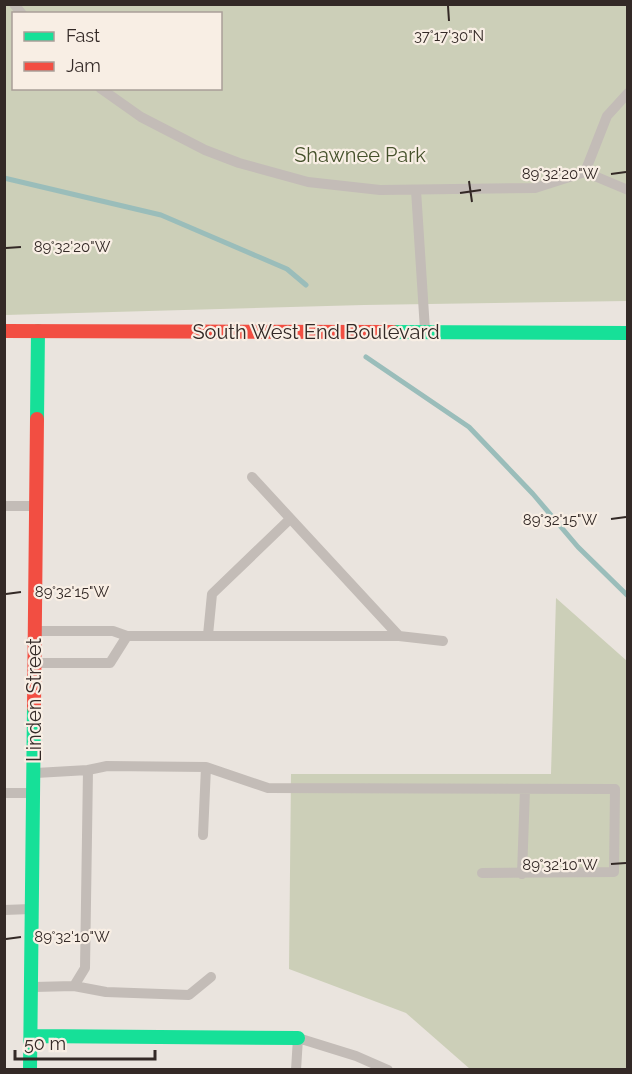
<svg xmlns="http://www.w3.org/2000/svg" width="632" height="1074" font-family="Raleway,sans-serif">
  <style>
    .green { fill: #cccfb8; fill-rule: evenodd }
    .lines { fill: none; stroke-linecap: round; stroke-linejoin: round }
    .stream { stroke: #9abdba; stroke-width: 5 }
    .lane { stroke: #c3bcb7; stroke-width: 10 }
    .fast { stroke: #16e098; stroke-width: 14 }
    .jam { stroke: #f24e42; stroke-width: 14 }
    .ticks { fill: none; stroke: #332926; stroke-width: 2 }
    .labels { text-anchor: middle; stroke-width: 4.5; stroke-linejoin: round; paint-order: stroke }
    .park-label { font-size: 20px; fill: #45512b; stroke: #f8eee4 }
    .street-label { font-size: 20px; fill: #332926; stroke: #f8eee4 }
    .ticks-label { font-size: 15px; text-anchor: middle; fill: #332926; stroke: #f8eee4; stroke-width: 4.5; stroke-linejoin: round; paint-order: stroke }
  </style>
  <rect width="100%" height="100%" fill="#eae4de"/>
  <!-- green -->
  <path class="green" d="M4,5H627V301L364,305L5,315ZM14,14H220V88H14Z
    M556,598L627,661V1069H470L406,1013L289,969L291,774H551Z"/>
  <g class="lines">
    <!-- stream -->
    <path class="stream" d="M4,178L161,215L287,269L306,285
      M366,357L469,427L533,494L578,547L628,596"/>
    <!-- lane -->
    <path class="lane" d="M14,4L22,14
      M100,88L141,117L205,150L239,163L308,182L380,190L535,188L585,172L607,116L628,93
      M585,172L628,190
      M416,190L425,330
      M252,477L399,636
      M4,506H35
      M36,631H113L127,636H399L443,641
      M208,635L212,594L290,519
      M37,663H110L127,636
      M88,770L107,766L206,767L268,788L615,789L614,872L482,873
      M4,793H31
      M203,835L206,767
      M522,874L525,789
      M4,910L31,909
      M74,986L106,992L189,995L211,977
      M34,987L74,986L85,968L88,770L36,773
      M296,1070L298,1038L356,1056L388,1070"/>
    <!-- fast -->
    <path class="fast" d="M393,332L628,333
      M37,419L38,331
      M31,1036L298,1038
      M30,1070L34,707"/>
    <!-- jam -->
    <path class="jam" d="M4,331L393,332
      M34,707L37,419"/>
  </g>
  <!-- ticks -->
  <path class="ticks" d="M448,6L449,21M611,174L626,172M469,181L472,202M460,193L481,190M6,248L21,247M611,519L626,517M6,594L21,592M611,864L626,863M6,939L21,937"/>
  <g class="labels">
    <!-- park labels -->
    <g class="park-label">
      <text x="360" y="162">Shawnee Park</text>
    </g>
    <!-- street labels -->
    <g class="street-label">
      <text x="316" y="339">South West End Boulevard</text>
      <text transform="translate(34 700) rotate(-90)" y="7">Linden Street</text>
    </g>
  </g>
  <g class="ticks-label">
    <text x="449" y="41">37°17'30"N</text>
    <text x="560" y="179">89°32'20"W</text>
    <text x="72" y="252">89°32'20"W</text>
    <text x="560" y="525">89°32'15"W</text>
    <text x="72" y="597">89°32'15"W</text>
    <text x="560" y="870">89°32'10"W</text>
    <text x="72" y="942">89°32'10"W</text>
  </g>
  <!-- border -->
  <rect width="632" height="1074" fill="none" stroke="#332926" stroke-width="12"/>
  <!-- legend -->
  <rect x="12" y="12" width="210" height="78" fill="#f8eee4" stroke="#a99f98" stroke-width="1.5"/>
  <rect x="24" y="32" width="30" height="9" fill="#16e098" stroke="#a99f98" stroke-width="1.5"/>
  <text x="66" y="42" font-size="18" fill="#332926">Fast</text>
  <rect x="24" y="62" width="30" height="9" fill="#f24e42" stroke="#a99f98" stroke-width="1.5"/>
  <text x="66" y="72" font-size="18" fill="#332926">Jam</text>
  <!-- scale -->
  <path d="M15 1050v9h140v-9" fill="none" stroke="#332926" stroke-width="3"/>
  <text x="24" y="1050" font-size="18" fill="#332926" stroke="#f8eee4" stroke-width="4.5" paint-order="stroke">50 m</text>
</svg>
